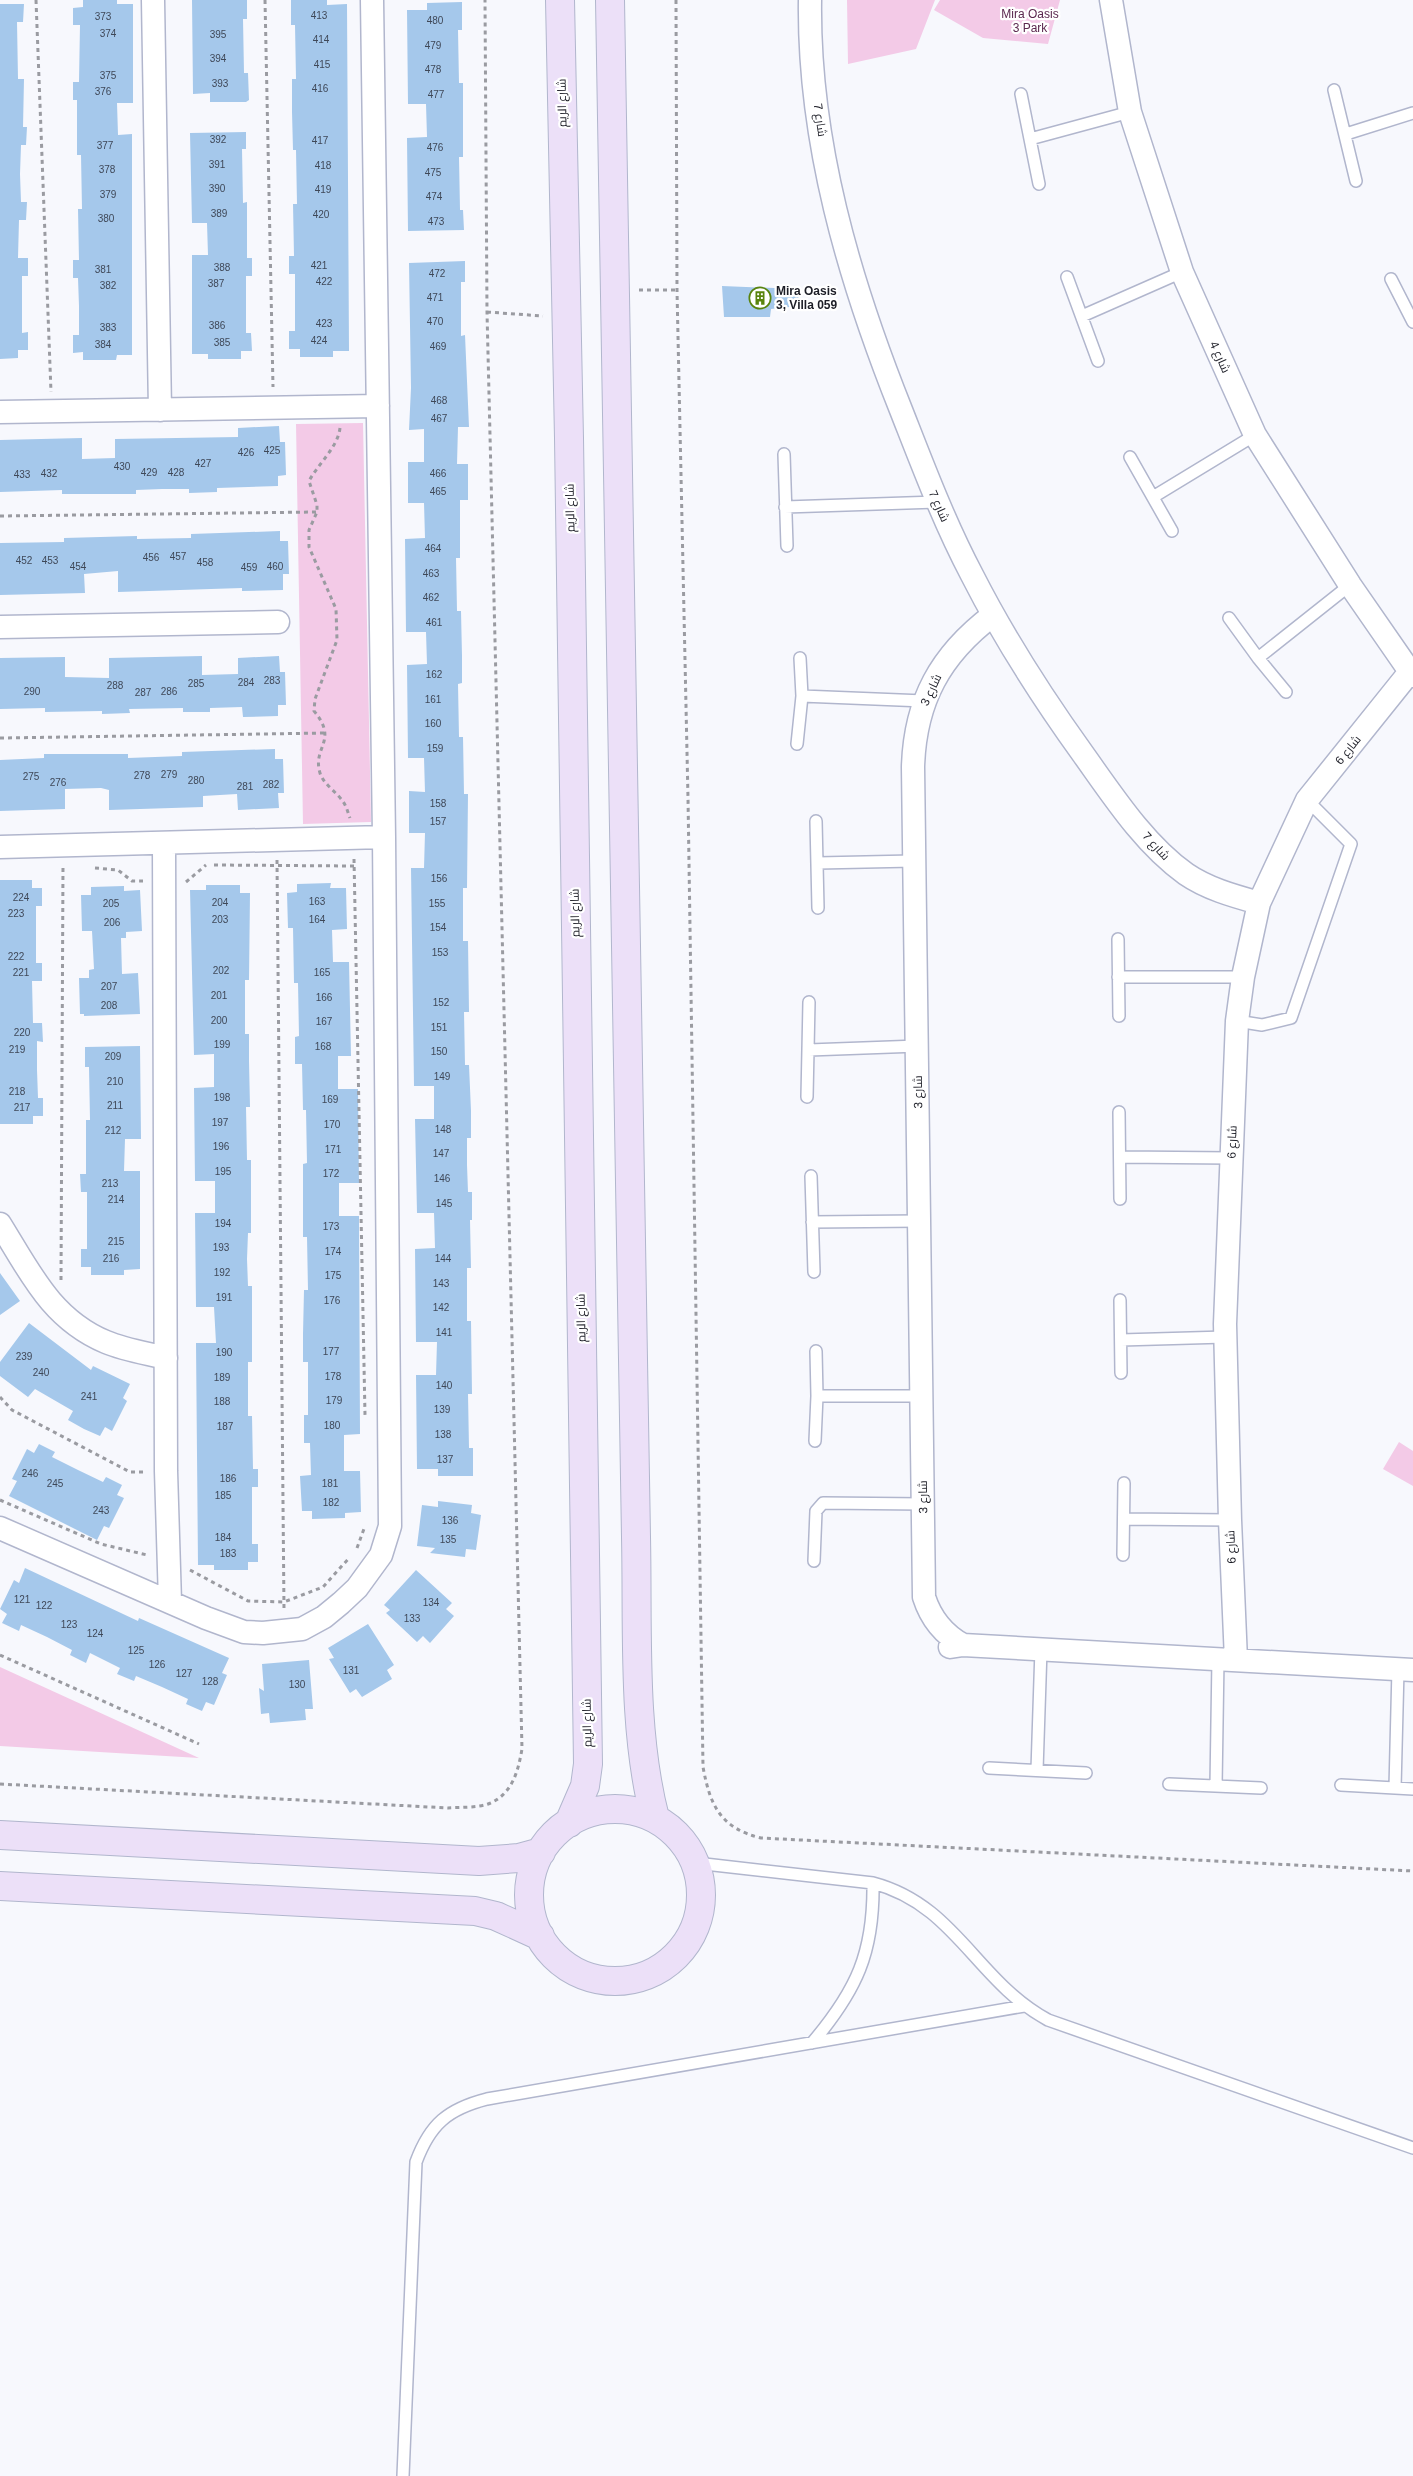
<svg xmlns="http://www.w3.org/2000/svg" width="1413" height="2476" font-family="Helvetica,Cairo,sans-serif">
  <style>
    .green { fill: #f3cae7 }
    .building { fill: #a5c8eb }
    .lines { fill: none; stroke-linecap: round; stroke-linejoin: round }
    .lane-casing { stroke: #b1b6cd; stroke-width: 14 }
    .street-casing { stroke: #b1b6cd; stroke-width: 25 }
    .secondary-casing { stroke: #b1b6cd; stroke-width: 30 }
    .path { stroke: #9a9ba1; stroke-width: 3; stroke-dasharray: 4 4; stroke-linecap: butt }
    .lane { stroke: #fff; stroke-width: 11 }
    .street { stroke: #fff; stroke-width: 22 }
    .secondary { stroke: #ece0f8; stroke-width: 28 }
    .labels { text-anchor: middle; stroke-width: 4.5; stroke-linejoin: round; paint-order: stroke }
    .number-label { font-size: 10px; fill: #3f4858 }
    .park-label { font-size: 12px; fill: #5b284f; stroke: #fff }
    .street-label { font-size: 12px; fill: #1d1e27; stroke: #fff }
    .poi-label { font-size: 12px; font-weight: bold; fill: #1d1e27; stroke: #fff; text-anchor: start }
  </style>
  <rect width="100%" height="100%" fill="#f7f8fd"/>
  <!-- green -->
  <path class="green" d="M847,0H935L916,49L848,64Z
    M940,0H1060L1048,44L983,38L934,10Z
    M363,423L371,822L303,824L296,424Z
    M1399,1442L1413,1451V1486L1383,1469Z
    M0,1667L199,1758L0,1746Z"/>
  <!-- building -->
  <path class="building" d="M83,0H117V4H133V103H117L118,135L132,134V355H117L116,360H83V352L73,353V335H79V306L78,278H73V260H79L78,209H82L81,155H77V100H73V82H79L80,25H73V8L83,7Z
    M192,0H247V19H243L244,73H248L249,100L246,102H210V93L193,94Z
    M291,0H327V5L347,4L349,351H333V357H300V349H289V331H295V274H289V256H294L293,204H297L296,150H293L292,112V79H296L295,25H291Z
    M462,2V30H458L459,83H463V157H459L460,210H463L464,230L408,231L407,138L427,137L426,104H408L407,10H427V3Z
    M0,4H24L23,22H17L18,79H24L23,127H27L26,145H21L20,174L21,202H27L26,220H19L18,258H28V276H22V333L28,332V350H18V358L0,359Z
    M246,132V149H242L243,203L247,202V258H252V276H246V333H251L252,351H241V359H208V354H192V255H208L207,223H192L190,133Z
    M465,261V282H461V336L465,335L469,427H458L457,464H468V500H460V558H456L457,611H461L462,656V683L458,684L459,737H463L464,794H468L467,888H463V941H468L469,1012H464L465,1065H469L471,1111V1138H467V1165L468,1192H472V1220H470L471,1268H467V1321H471L472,1394H468L469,1448H473V1476H438V1469H417L416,1375H436L437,1342H416L415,1249L435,1248L434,1213H417L415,1119H434V1086H414L411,868H424L425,833H409V791L425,792L424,758H408L407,665L427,664L426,632H406L405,539L425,538L424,503H408V462H424V429L409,430L411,388L409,263Z
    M722,286L798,289L799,306L771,309L770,317H724Z
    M279,426L280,442H285L286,475L278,476V486L217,488V492L189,493V489H162L136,490V494H62V490L0,492V440L82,438V459L115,458V439L238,437V428Z
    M280,531V541H288L289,574H283V590L242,591V588L118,592V571L84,574L85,593L0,595V543L64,542V538L137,536V539L191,538V534Z
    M202,656V675L238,674V658L279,656L280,672H285L286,705H278V716L243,717L242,707L210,708V712H183V708L129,709L130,713L102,714V711L45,712V708L0,709V658L65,657V677L109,678V658Z
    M275,749V759H283L284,793H278L279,808L238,810L237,794L203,796V807L109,810V790L101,788L65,789V809L0,811V760L44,758V754H128V758L182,756V752Z
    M0,880H32V888H42V906H36V963H42V981H32L33,1023H42L43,1042L37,1041V1070L38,1098H43V1116H33V1124H0Z
    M331,883L330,888H346L347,929L332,930L333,962H349L351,1056H338V1089H358L359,1183H339V1216H359L360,1434L344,1435V1471H360L361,1512L345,1513V1518L312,1519V1511H302L300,1476L311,1475L310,1443H304V1415H308V1362H303V1334L304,1290H308L307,1237H303V1164L307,1163L306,1110H303L302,1064H295V1037L299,1036L298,983H294L293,928H288L287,893L297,892V884Z
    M206,885H240V893H250L249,980H245V1034H249V1061L250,1107H246L247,1160H251V1233H248L247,1259L248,1286H252V1362H248V1416H252L253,1469H258V1487H252V1544H258V1562H248V1570H214V1565H198L196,1343H216L214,1307H196L195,1213H215V1181H195L194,1088L214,1087V1054L194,1055L190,890H206Z
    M124,886V891L140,890L142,931L126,932V938H121L122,974L138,973L140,1014L84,1016V1014H80L79,978H89V970L94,969L92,931H82L81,895H91V887Z
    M140,1046L141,1139H125L124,1171H140V1269L124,1270V1275H91V1267H81V1249H87V1192H81L80,1174H86V1120H90L89,1067H85V1047Z
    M0,1273L20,1301L0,1315Z
    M29,1323L91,1370L93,1366L130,1384L123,1398L127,1401L112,1431L105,1427L100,1436L84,1429L68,1420L73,1411L35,1389L28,1397L0,1376V1362Z
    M39,1444L55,1452L52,1457L78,1470L103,1482L106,1477L122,1485L117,1495L124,1498L109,1528L104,1526L97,1540L9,1496L17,1481L12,1479L27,1449L34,1453Z
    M438,1501L472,1505L471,1513L481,1515L476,1550L466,1549L465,1557L430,1553L435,1548L417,1546L422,1505L438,1507Z
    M25,1568L138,1621L139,1618L229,1658L222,1673L227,1675L214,1705L206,1702L202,1711L186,1704L188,1699L162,1687L136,1676L134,1681L117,1674L120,1668L90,1653L86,1663L70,1655L72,1650L47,1637L21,1625L19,1631L2,1623L7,1614L0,1609L14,1580L19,1583Z
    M416,1570L452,1603L446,1609L454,1616L430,1643L423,1636L417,1642L386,1613L390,1610L384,1605Z
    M368,1624L394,1665L387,1670L392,1679L362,1697L356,1689L350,1693L329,1659L334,1658L328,1648Z
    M309,1660L313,1709H305L306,1720L270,1723L269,1713L261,1714L259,1688L264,1691L262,1664Z"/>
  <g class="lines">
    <!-- lane casing -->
    <g class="lane-casing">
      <path id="lane" d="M1334,90L1356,181
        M1021,94L1039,184
        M1346,134L1413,113
        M1030,139L1130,112
        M1067,277L1098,361
        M1391,279L1413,322
        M1082,316L1182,272
        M784,454L787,546
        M1130,457L1172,531
        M1153,497L1255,435
        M785,507L937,502
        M1229,618L1258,658L1286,692
        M1258,658L1350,585
        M802,696L924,701
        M797,744L802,696L800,658
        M816,821L818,908
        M818,863L913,861
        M1118,939L1119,1016
        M1118,977H1243
        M1237,1021L1262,1025L1291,1018L1351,844L1307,800
        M809,1050L918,1046
        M807,1097L809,1002
        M1119,1112L1120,1199
        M1120,1157L1231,1158
        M811,1176L814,1272
        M812,1222L920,1221
        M1120,1300L1121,1373
        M1121,1340L1225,1337
        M817,1396H922
        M815,1441L817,1396L816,1351
        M1124,1519L1230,1520
        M1123,1555L1124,1483
        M814,1561L816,1511L823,1503L923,1504
        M989,1768L1086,1773
        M1037,1770L1041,1649
        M1169,1784L1261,1788
        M1341,1785L1413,1789
        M1216,1786L1218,1659
        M1395,1788L1398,1669
        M696,1863L873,1883C956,1905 976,1981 1048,2020L1413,2148
        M812,2043C857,1990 874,1952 873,1883
        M403,2476L416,2162C430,2124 448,2109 487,2099L1024,2006"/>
    </g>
    <!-- street casing -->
    <g class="street-casing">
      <path id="street" d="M153,0L160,410
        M810,0C808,141 849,280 901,410C923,466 944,522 972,575C1004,638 1042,697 1083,754C1113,796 1144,844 1186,874C1208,889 1234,896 1259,903
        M1111,0L1130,112L1182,272L1255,435L1350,585L1413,676
        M0,412L378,406
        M0,627L278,622
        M164,843L166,1471L170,1602
        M0,847L384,837
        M0,1224C30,1272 51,1319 106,1342C125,1350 146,1353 166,1358
        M0,1528L206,1618L244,1632L263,1633L302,1629L324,1617L341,1603L357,1588L381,1555L390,1526L384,837L372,0
        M963,1645C943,1634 931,1619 924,1597L913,767C915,701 940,655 993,615
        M950,1647L963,1645L1413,1670
        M1236,1660L1230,1520L1225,1324L1237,1021L1243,977L1259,903L1307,800L1409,673"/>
    </g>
    <!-- secondary casing -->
    <g class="secondary-casing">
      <path id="secondary" d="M560,0L569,438L588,1764L585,1786L569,1823
        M610,0L636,1537C638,1628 632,1730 655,1818
        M529 1895a86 86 0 1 1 172 0a86 86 0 1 1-172 0Z
        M0,1835L479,1861L519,1858L541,1852
        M0,1886L475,1911L496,1916L540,1936"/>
    </g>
    <!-- path -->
    <path class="path" d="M36,0L51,392
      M265,0L273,387
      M676,0L677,290L688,798L703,1767C710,1805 720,1828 761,1838L1413,1871
      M639,290H677
      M487,312L543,316
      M340,428C338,447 318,464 309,481L317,505V512L309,530V547L336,609L337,640L315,699L314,711C339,741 312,747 320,773C323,784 338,793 344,803C347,808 348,813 350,818
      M0,516L317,512
      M0,738L326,733
      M354,859L365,1415
      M277,860L284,1609
      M214,865L354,866
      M95,868L118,870L132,881H143
      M186,882L206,865
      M61,1280L63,866
      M0,1397L12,1410L130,1472H146
      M0,1500L101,1544L147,1555
      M357,1548L365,1526
      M190,1570L248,1601L284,1602L323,1587L350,1557
      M0,1655L199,1744
      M0,1784L448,1808C460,1807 477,1808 488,1804C512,1795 518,1772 522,1749L487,312L485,0"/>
    <!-- lane -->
    <use href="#lane" class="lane"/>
    <!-- street -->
    <use href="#street" class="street"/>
    <!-- secondary -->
    <use href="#secondary" class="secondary"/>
  </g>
  <!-- icons -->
  <defs>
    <g id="building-ring" transform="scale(1.125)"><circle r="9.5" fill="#fff" stroke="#59840e" stroke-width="1.5"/><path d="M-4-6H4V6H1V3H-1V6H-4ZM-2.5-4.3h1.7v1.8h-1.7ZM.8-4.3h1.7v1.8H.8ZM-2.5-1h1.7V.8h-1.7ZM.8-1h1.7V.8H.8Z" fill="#59840e"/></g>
  </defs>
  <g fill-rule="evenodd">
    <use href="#building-ring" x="760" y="298"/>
  </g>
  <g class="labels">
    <!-- number labels -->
    <g class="number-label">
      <text x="319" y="19">413</text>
      <text x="103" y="20">373</text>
      <text x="435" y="24">480</text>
      <text x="108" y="37">374</text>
      <text x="218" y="38">395</text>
      <text x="321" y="43">414</text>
      <text x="433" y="49">479</text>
      <text x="218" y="62">394</text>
      <text x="322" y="68">415</text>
      <text x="433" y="73">478</text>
      <text x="108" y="79">375</text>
      <text x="220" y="87">393</text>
      <text x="320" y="92">416</text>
      <text x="103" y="95">376</text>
      <text x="436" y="98">477</text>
      <text x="218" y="143">392</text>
      <text x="320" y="144">417</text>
      <text x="105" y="149">377</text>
      <text x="435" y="151">476</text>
      <text x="217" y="168">391</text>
      <text x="323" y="169">418</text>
      <text x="107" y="173">378</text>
      <text x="433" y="176">475</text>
      <text x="217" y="192">390</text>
      <text x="323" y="193">419</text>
      <text x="108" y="198">379</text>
      <text x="434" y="200">474</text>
      <text x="219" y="217">389</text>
      <text x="321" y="218">420</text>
      <text x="106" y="222">380</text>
      <text x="436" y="225">473</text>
      <text x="319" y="269">421</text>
      <text x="222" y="271">388</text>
      <text x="103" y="273">381</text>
      <text x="437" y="277">472</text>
      <text x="324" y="285">422</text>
      <text x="216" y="287">387</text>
      <text x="108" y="289">382</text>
      <text x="435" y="301">471</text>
      <text x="435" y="325">470</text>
      <text x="324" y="327">423</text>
      <text x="217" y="329">386</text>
      <text x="108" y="331">383</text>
      <text x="319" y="344">424</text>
      <text x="222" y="346">385</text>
      <text x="103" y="348">384</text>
      <text x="438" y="350">469</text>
      <text x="439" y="404">468</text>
      <text x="439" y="422">467</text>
      <text x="272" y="454">425</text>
      <text x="246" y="456">426</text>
      <text x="203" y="467">427</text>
      <text x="122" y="470">430</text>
      <text x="149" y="476">429</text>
      <text x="176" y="476">428</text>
      <text x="49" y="477">432</text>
      <text x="438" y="477">466</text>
      <text x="22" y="478">433</text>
      <text x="438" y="495">465</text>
      <text x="433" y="552">464</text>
      <text x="178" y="560">457</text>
      <text x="151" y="561">456</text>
      <text x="24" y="564">452</text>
      <text x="50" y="564">453</text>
      <text x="205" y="566">458</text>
      <text x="78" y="570">454</text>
      <text x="275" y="570">460</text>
      <text x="249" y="571">459</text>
      <text x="431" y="577">463</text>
      <text x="431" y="601">462</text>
      <text x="434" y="626">461</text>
      <text x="434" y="678">162</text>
      <text x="272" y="684">283</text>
      <text x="246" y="686">284</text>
      <text x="196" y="687">285</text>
      <text x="115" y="689">288</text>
      <text x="32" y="695">290</text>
      <text x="169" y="695">286</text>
      <text x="143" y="696">287</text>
      <text x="433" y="703">161</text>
      <text x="433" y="727">160</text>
      <text x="435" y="752">159</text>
      <text x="169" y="778">279</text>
      <text x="142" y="779">278</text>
      <text x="31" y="780">275</text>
      <text x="196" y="784">280</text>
      <text x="58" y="786">276</text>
      <text x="271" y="788">282</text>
      <text x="245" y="790">281</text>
      <text x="438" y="807">158</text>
      <text x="438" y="825">157</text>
      <text x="439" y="882">156</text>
      <text x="21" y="901">224</text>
      <text x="317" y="905">163</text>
      <text x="220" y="906">204</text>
      <text x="111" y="907">205</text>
      <text x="437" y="907">155</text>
      <text x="16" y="917">223</text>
      <text x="220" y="923">203</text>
      <text x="317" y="923">164</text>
      <text x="112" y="926">206</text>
      <text x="438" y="931">154</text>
      <text x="440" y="956">153</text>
      <text x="16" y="960">222</text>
      <text x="221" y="974">202</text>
      <text x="21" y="976">221</text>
      <text x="322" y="976">165</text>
      <text x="109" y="990">207</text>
      <text x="219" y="999">201</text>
      <text x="324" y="1001">166</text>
      <text x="441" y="1006">152</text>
      <text x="109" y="1009">208</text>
      <text x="219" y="1024">200</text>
      <text x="324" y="1025">167</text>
      <text x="439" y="1031">151</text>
      <text x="22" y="1036">220</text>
      <text x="222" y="1048">199</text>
      <text x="323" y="1050">168</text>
      <text x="17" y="1053">219</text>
      <text x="439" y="1055">150</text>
      <text x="113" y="1060">209</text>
      <text x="442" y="1080">149</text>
      <text x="115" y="1085">210</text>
      <text x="17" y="1095">218</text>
      <text x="222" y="1101">198</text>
      <text x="330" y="1103">169</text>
      <text x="115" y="1109">211</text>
      <text x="22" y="1111">217</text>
      <text x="220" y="1126">197</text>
      <text x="332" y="1128">170</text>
      <text x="443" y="1133">148</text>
      <text x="113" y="1134">212</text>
      <text x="221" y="1150">196</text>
      <text x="333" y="1153">171</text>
      <text x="441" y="1157">147</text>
      <text x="223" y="1175">195</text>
      <text x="331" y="1177">172</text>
      <text x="442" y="1182">146</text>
      <text x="110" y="1187">213</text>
      <text x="116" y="1203">214</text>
      <text x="444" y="1207">145</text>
      <text x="223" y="1227">194</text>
      <text x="331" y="1230">173</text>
      <text x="116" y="1245">215</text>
      <text x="221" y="1251">193</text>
      <text x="333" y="1255">174</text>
      <text x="111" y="1262">216</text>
      <text x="443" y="1262">144</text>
      <text x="222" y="1276">192</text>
      <text x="333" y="1279">175</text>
      <text x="441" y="1287">143</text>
      <text x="224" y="1301">191</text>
      <text x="332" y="1304">176</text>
      <text x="441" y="1311">142</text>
      <text x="444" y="1336">141</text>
      <text x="331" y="1355">177</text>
      <text x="224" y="1356">190</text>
      <text x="24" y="1360">239</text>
      <text x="41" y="1376">240</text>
      <text x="333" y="1380">178</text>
      <text x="222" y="1381">189</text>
      <text x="444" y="1389">140</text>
      <text x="89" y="1400">241</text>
      <text x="334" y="1404">179</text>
      <text x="222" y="1405">188</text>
      <text x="442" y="1413">139</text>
      <text x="332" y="1429">180</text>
      <text x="225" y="1430">187</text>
      <text x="443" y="1438">138</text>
      <text x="445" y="1463">137</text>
      <text x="30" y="1477">246</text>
      <text x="228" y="1482">186</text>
      <text x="55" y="1487">245</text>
      <text x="330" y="1487">181</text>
      <text x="223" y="1499">185</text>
      <text x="331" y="1506">182</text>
      <text x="101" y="1514">243</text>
      <text x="450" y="1524">136</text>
      <text x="223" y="1541">184</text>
      <text x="448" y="1543">135</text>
      <text x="228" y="1557">183</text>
      <text x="22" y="1603">121</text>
      <text x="431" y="1606">134</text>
      <text x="44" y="1609">122</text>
      <text x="412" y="1622">133</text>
      <text x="69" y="1628">123</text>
      <text x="95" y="1637">124</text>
      <text x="136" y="1654">125</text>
      <text x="157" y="1668">126</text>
      <text x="351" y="1674">131</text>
      <text x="184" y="1677">127</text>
      <text x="210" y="1685">128</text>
      <text x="297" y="1688">130</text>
    </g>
    <!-- park labels -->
    <g class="park-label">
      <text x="1030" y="18">Mira Oasis<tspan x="1030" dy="14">3 Park</tspan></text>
    </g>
    <!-- street labels -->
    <g class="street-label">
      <text transform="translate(562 103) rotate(-91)" y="4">شارع الريم</text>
      <text transform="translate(820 120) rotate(82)" y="4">شارع 7</text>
      <text transform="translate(1220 357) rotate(66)" y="4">شارع 4</text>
      <text transform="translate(939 506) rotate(66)" y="4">شارع 7</text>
      <text transform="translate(570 508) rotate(-91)" y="4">شارع الريم</text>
      <text transform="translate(931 690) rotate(-65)" y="4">شارع 3</text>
      <text transform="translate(1348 750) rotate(-51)" y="4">شارع 6</text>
      <text transform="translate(1156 846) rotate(47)" y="4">شارع 7</text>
      <text transform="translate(575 913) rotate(-91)" y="4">شارع الريم</text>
      <text transform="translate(918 1092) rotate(-91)" y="4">شارع 3</text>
      <text transform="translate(1232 1142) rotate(-88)" y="4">شارع 6</text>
      <text transform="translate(581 1318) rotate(-91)" y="4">شارع الريم</text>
      <text transform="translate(923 1497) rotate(-91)" y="4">شارع 3</text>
      <text transform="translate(1231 1547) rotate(-93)" y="4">شارع 6</text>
      <text transform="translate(587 1723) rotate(-91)" y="4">شارع الريم</text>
    </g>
    <!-- poi labels -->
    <g class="poi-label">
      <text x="776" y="295">Mira Oasis<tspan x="776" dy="14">3, Villa 059</tspan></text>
    </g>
  </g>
</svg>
